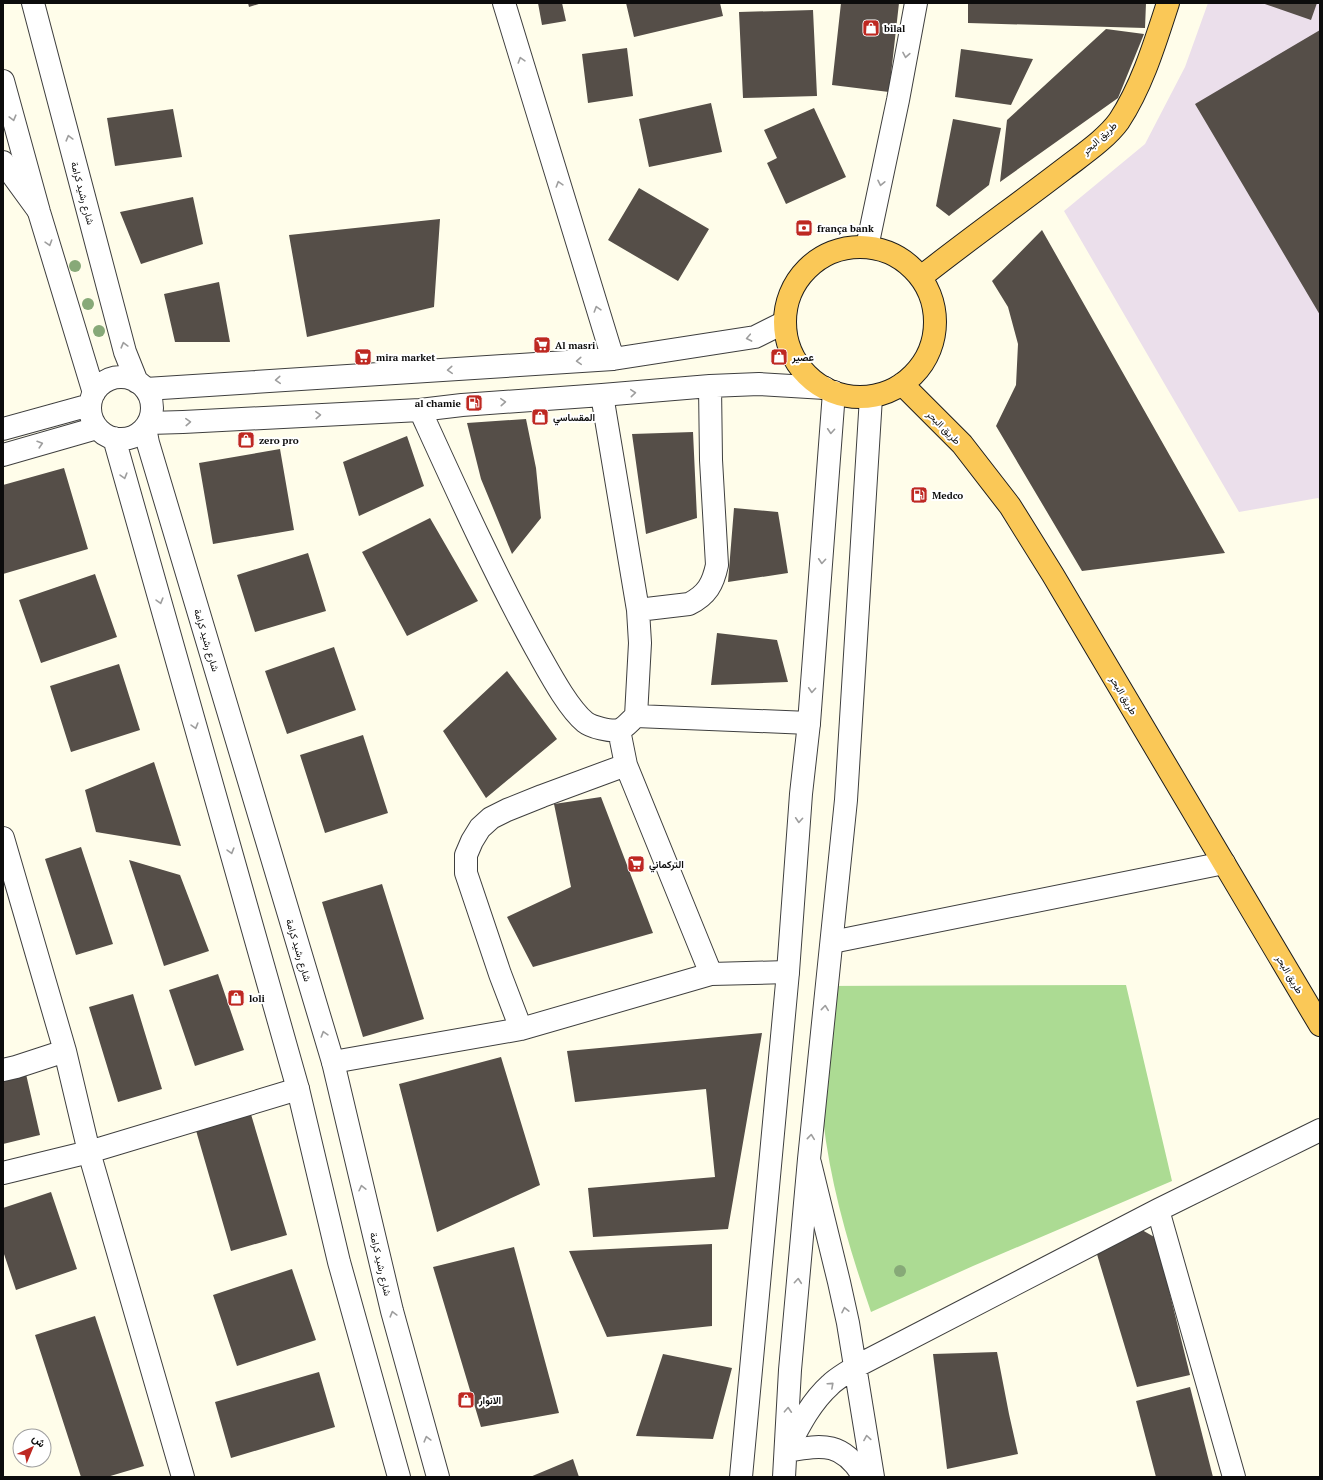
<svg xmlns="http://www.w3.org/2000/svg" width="1323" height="1480" font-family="'PT Serif',Vazirmatn,serif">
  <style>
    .industrial { fill: #ebdfeb }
    .forest { fill: #acdb93 }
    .building { fill: #554e48 }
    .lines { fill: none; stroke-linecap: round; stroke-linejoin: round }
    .minor-casing { stroke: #3f3f3f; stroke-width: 24 }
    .tertiary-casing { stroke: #3f3f3f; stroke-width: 24 }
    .trunk-casing { stroke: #1d1d1d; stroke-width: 24 }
    .minor { stroke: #fff; stroke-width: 22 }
    .tertiary { stroke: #fff; stroke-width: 22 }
    .trunk { stroke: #fac857; stroke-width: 22 }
    .tree { fill: #87a978 }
    .oneway { stroke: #9e9e9e }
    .labels { text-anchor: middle; stroke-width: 4; stroke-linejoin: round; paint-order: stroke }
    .poi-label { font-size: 10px; font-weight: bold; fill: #0c0c0c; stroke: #fff; text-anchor: start }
    .street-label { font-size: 10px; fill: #0c0c0c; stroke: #fff }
  </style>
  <rect width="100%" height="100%" fill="#fffdea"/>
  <!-- industrial -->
  <path class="industrial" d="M1208,3H1320V500L1318,498L1239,512L1064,211L1145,144L1185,67Z"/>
  <!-- forest -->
  <path class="forest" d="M1126,985L1172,1181L973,1266L871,1312C847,1242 826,1170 821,1096C818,1059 818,1022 816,986Z"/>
  <!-- building -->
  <path class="building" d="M248,3H262L249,7Z
    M538,3H562L566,21L542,25Z
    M626,3H720L723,16L634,37Z
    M841,3H899L889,92L832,85Z
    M968,3H1146L1145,28L968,23Z
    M1262,3H1317L1311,20Z
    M813,10L817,96L743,98L739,12Z
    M1106,29L1144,34L1118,98L1000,182L1007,120Z
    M1320,30V315L1195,104Z
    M627,48L633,96L588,103L582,54Z
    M961,49L1033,59L1011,105L955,97Z
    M711,103L722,152L649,167L639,119Z
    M814,108L846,177L786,204L767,163L777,158L764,130Z
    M173,109L182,157L115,166L107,118Z
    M953,119L1001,128L989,185L949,216L936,206Z
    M639,188L709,229L678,281L608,240Z
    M193,197L203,244L141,264L120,212Z
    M440,219L434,307L307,337L289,235Z
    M1042,230L1225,553L1082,571L996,426L1016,385L1018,344L1008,307L992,281Z
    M219,282L230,342H175L164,294Z
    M526,419L536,468L541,518L512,554L481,479L467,423Z
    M693,432L697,518L646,534L632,434Z
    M407,436L424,486L359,516L343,462Z
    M280,449L294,530L213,544L199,463Z
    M64,468L88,549L3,574V485Z
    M734,508L778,512L788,573L728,582Z
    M430,518L478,601L407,636L362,552Z
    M308,553L326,611L255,632L237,575Z
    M95,574L117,637L41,663L19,600Z
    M717,633L777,640L788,682L711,685Z
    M334,647L356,710L287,734L265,671Z
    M119,664L140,730L71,752L50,686Z
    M507,671L557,739L486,798L443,731Z
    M363,735L388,813L325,833L300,755Z
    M154,762L181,846L96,832L85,790Z
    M601,797L653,933L533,967L507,917L571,887L554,804Z
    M81,847L113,944L76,955L45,859Z
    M129,860L180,875L209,951L164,966Z
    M382,884L424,1019L363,1037L322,902Z
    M218,974L244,1050L195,1066L169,990Z
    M133,994L162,1089L118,1102L89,1007Z
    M762,1033L728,1229L593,1237L588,1188L715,1177L706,1089L575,1102L567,1051Z
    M501,1057L540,1185L437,1232L399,1084Z
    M26,1074L40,1135L3,1144V1080Z
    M250,1111L287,1235L231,1251L195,1127Z
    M51,1192L77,1269L16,1290L3,1251V1208Z
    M1142,1230L1156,1238L1190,1375L1137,1387L1096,1251Z
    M712,1244V1326L607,1337L569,1251Z
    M514,1247L559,1413L481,1427L433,1267Z
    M292,1269L316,1340L237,1366L213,1295Z
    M95,1316L144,1466L107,1477H81L35,1335Z
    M997,1352L1009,1414L1018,1454L947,1469L933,1354Z
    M663,1354L732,1368L713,1439L636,1436Z
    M319,1372L335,1427L231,1458L215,1402Z
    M1190,1387L1213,1477H1156L1136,1401Z
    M573,1459L579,1477H530Z"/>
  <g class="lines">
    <!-- minor casing -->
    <g class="minor-casing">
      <path id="minor" d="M504,3L613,359
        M3,162L38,210
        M146,389L613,359L755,337L785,322
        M420,410C457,491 493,571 536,649C548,670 567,707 585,722C591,727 611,732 619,730C625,728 631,720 636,716L640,643L638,610L602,395
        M149,423L183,422L420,410L462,405L602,395L710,386L759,384L825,388
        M638,610L689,604C707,595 713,584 717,565L711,460L710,386
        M636,716L809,723
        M619,730L626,765L711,974
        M3,838L65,1051L89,1152L183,1477
        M832,942L1224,863
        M521,1029L500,974L466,873V855L472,841L480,828L491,818L507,810L542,796L626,765
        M333,1062L521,1029L711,974L788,972
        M3,1070L16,1067L65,1051
        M810,1163L839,1282L848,1323L873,1477
        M3,1173L89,1152L298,1089
        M1158,1210L1234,1477
        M786,1451C798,1428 810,1403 830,1385C837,1378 847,1373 855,1367L1158,1210L1320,1130"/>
    </g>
    <!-- tertiary casing -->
    <g class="tertiary-casing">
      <path id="tertiary" d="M33,3L125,352L137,382
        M3,81L39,212L94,393
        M867,247L898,100L916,3
        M90 408a31 31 0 1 1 62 0a31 31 0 1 1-62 0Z
        M145,428L148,443L333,1062L392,1311L438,1477
        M3,429L90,405
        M114,438L298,1089L339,1262L399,1477
        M3,455L97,428
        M786,1451C823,1445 842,1441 864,1477
        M741,1477L788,972L801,794L809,723L834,392
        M784,1477L790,1370L809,1159L846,800L871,397"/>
    </g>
    <!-- trunk casing -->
    <g class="trunk-casing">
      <path id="trunk" d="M785 322a75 75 0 1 1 150 0a75 75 0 1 1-150 0Z
        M921,277C968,240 1017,205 1064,169C1082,155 1106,139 1119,121C1142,86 1155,43 1168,3
        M902,384L962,444L1010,506L1053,575L1320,1025"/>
    </g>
    <!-- minor -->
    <use href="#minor" class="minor"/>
    <!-- tertiary -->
    <use href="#tertiary" class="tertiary"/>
    <!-- trunk -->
    <use href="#trunk" class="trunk"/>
  </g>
  <!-- trees -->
  <g class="tree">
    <circle cx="75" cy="266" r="6"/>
    <circle cx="88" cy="304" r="6"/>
    <circle cx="99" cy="331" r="6"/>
    <circle cx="900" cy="1271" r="6"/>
  </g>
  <!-- one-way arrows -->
  <defs><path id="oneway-chevron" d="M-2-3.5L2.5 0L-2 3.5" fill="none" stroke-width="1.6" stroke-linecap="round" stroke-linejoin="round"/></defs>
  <g class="oneway">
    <use href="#oneway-chevron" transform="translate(906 55) rotate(100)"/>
    <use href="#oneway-chevron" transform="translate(521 60) rotate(-107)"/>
    <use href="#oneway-chevron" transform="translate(13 118) rotate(75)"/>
    <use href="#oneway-chevron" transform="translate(69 138) rotate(-105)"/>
    <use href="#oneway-chevron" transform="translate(881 183) rotate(102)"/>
    <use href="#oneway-chevron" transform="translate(559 184) rotate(-107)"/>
    <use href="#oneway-chevron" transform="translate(49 243) rotate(73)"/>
    <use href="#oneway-chevron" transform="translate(597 309) rotate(-107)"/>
    <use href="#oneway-chevron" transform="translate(749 338) rotate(169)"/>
    <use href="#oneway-chevron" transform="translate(124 345) rotate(-105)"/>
    <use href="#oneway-chevron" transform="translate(579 361) rotate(176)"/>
    <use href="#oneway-chevron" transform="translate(450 370) rotate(176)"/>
    <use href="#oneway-chevron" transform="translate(278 380) rotate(176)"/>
    <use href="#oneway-chevron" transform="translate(633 393) rotate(-5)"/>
    <use href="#oneway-chevron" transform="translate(503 402) rotate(-4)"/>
    <use href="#oneway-chevron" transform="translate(318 415) rotate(-3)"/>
    <use href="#oneway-chevron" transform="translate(188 422) rotate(-3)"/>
    <use href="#oneway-chevron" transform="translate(831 431) rotate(94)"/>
    <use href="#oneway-chevron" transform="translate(40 444) rotate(-17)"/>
    <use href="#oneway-chevron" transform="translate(124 476) rotate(74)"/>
    <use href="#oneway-chevron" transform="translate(822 561) rotate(94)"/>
    <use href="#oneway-chevron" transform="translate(160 601) rotate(74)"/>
    <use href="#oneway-chevron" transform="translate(812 690) rotate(94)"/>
    <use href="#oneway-chevron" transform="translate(195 726) rotate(74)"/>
    <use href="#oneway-chevron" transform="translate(799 820) rotate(94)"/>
    <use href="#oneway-chevron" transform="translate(231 851) rotate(74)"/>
    <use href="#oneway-chevron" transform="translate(825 1008) rotate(-84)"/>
    <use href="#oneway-chevron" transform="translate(324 1034) rotate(-107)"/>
    <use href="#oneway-chevron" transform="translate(811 1137) rotate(-84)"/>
    <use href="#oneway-chevron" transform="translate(362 1188) rotate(-103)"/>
    <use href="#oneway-chevron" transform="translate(798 1281) rotate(-85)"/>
    <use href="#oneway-chevron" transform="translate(845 1310) rotate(-102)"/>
    <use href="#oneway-chevron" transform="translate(393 1314) rotate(-105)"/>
    <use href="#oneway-chevron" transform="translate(831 1385) rotate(-42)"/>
    <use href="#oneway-chevron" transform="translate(788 1410) rotate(-87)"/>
    <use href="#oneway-chevron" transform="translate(867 1438) rotate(-99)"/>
    <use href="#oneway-chevron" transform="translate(427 1439) rotate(-105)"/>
  </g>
  <!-- icons -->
  <defs>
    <g id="shop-square" transform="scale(0.9)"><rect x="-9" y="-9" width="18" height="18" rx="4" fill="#be2821" stroke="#fff"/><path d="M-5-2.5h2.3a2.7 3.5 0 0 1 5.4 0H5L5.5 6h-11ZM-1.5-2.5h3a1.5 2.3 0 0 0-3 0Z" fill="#fff"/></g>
    <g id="bank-square" transform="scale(0.9)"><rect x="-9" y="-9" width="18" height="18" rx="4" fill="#be2821" stroke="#fff"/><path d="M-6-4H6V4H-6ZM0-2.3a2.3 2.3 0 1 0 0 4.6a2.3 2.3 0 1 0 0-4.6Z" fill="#fff"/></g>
    <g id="supermarket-square" transform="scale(0.9)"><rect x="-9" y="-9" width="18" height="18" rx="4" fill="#be2821" stroke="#fff"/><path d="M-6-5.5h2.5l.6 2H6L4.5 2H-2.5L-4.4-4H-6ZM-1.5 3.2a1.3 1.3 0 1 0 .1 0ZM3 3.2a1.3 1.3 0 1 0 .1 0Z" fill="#fff"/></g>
    <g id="fuel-square" transform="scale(0.9)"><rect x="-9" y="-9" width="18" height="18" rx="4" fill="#be2821" stroke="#fff"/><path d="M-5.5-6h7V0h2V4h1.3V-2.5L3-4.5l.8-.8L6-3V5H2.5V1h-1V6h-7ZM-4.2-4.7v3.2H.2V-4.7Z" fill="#fff"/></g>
  </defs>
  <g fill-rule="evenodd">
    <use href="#shop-square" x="871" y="28"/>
    <use href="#bank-square" x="804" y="228"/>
    <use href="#supermarket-square" x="542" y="345"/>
    <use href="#supermarket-square" x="363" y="357"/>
    <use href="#shop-square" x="779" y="357"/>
    <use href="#fuel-square" x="474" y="403"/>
    <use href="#shop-square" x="540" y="417"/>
    <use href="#shop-square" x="246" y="440"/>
    <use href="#fuel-square" x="919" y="495"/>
    <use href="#supermarket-square" x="636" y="864"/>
    <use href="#shop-square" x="236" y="998"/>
    <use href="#shop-square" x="466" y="1400"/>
  </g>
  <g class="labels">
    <!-- poi labels -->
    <g class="poi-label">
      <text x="884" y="32">bilal</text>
      <text x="817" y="232">frança bank</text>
      <text x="555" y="349">Al masri</text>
      <text x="376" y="361">mira market</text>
      <text x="792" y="361">عصير</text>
      <text x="461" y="407" text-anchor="end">al chamie</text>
      <text x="553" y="421">المقساسي</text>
      <text x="259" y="444">zero pro</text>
      <text x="932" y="499">Medco</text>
      <text x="649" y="868">التركماني</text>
      <text x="249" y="1002">loli</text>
      <text x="479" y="1404">الانوار</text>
    </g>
    <!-- street labels -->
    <g class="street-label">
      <text transform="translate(1099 138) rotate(-43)" y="4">طريق البحر</text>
      <text transform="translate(83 193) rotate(75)" y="4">شارع رشيد كرامة</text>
      <text transform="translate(944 427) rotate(45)" y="4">طريق البحر</text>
      <text transform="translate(207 640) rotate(73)" y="4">شارع رشيد كرامة</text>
      <text transform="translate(1124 695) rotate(59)" y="4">طريق البحر</text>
      <text transform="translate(299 950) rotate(73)" y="4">شارع رشيد كرامة</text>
      <text transform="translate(1290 974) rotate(59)" y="4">طريق البحر</text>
      <text transform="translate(381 1264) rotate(77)" y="4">شارع رشيد كرامة</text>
    </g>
  </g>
  <!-- border -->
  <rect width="1323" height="1480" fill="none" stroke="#0c0c0c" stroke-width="8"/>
  <!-- north arrow -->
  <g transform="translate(32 1448) rotate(44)"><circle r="19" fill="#ffffff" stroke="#9e9e9e"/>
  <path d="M0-3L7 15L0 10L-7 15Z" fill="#be2821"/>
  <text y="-6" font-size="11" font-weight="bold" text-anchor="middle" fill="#0c0c0c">ش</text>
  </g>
</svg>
